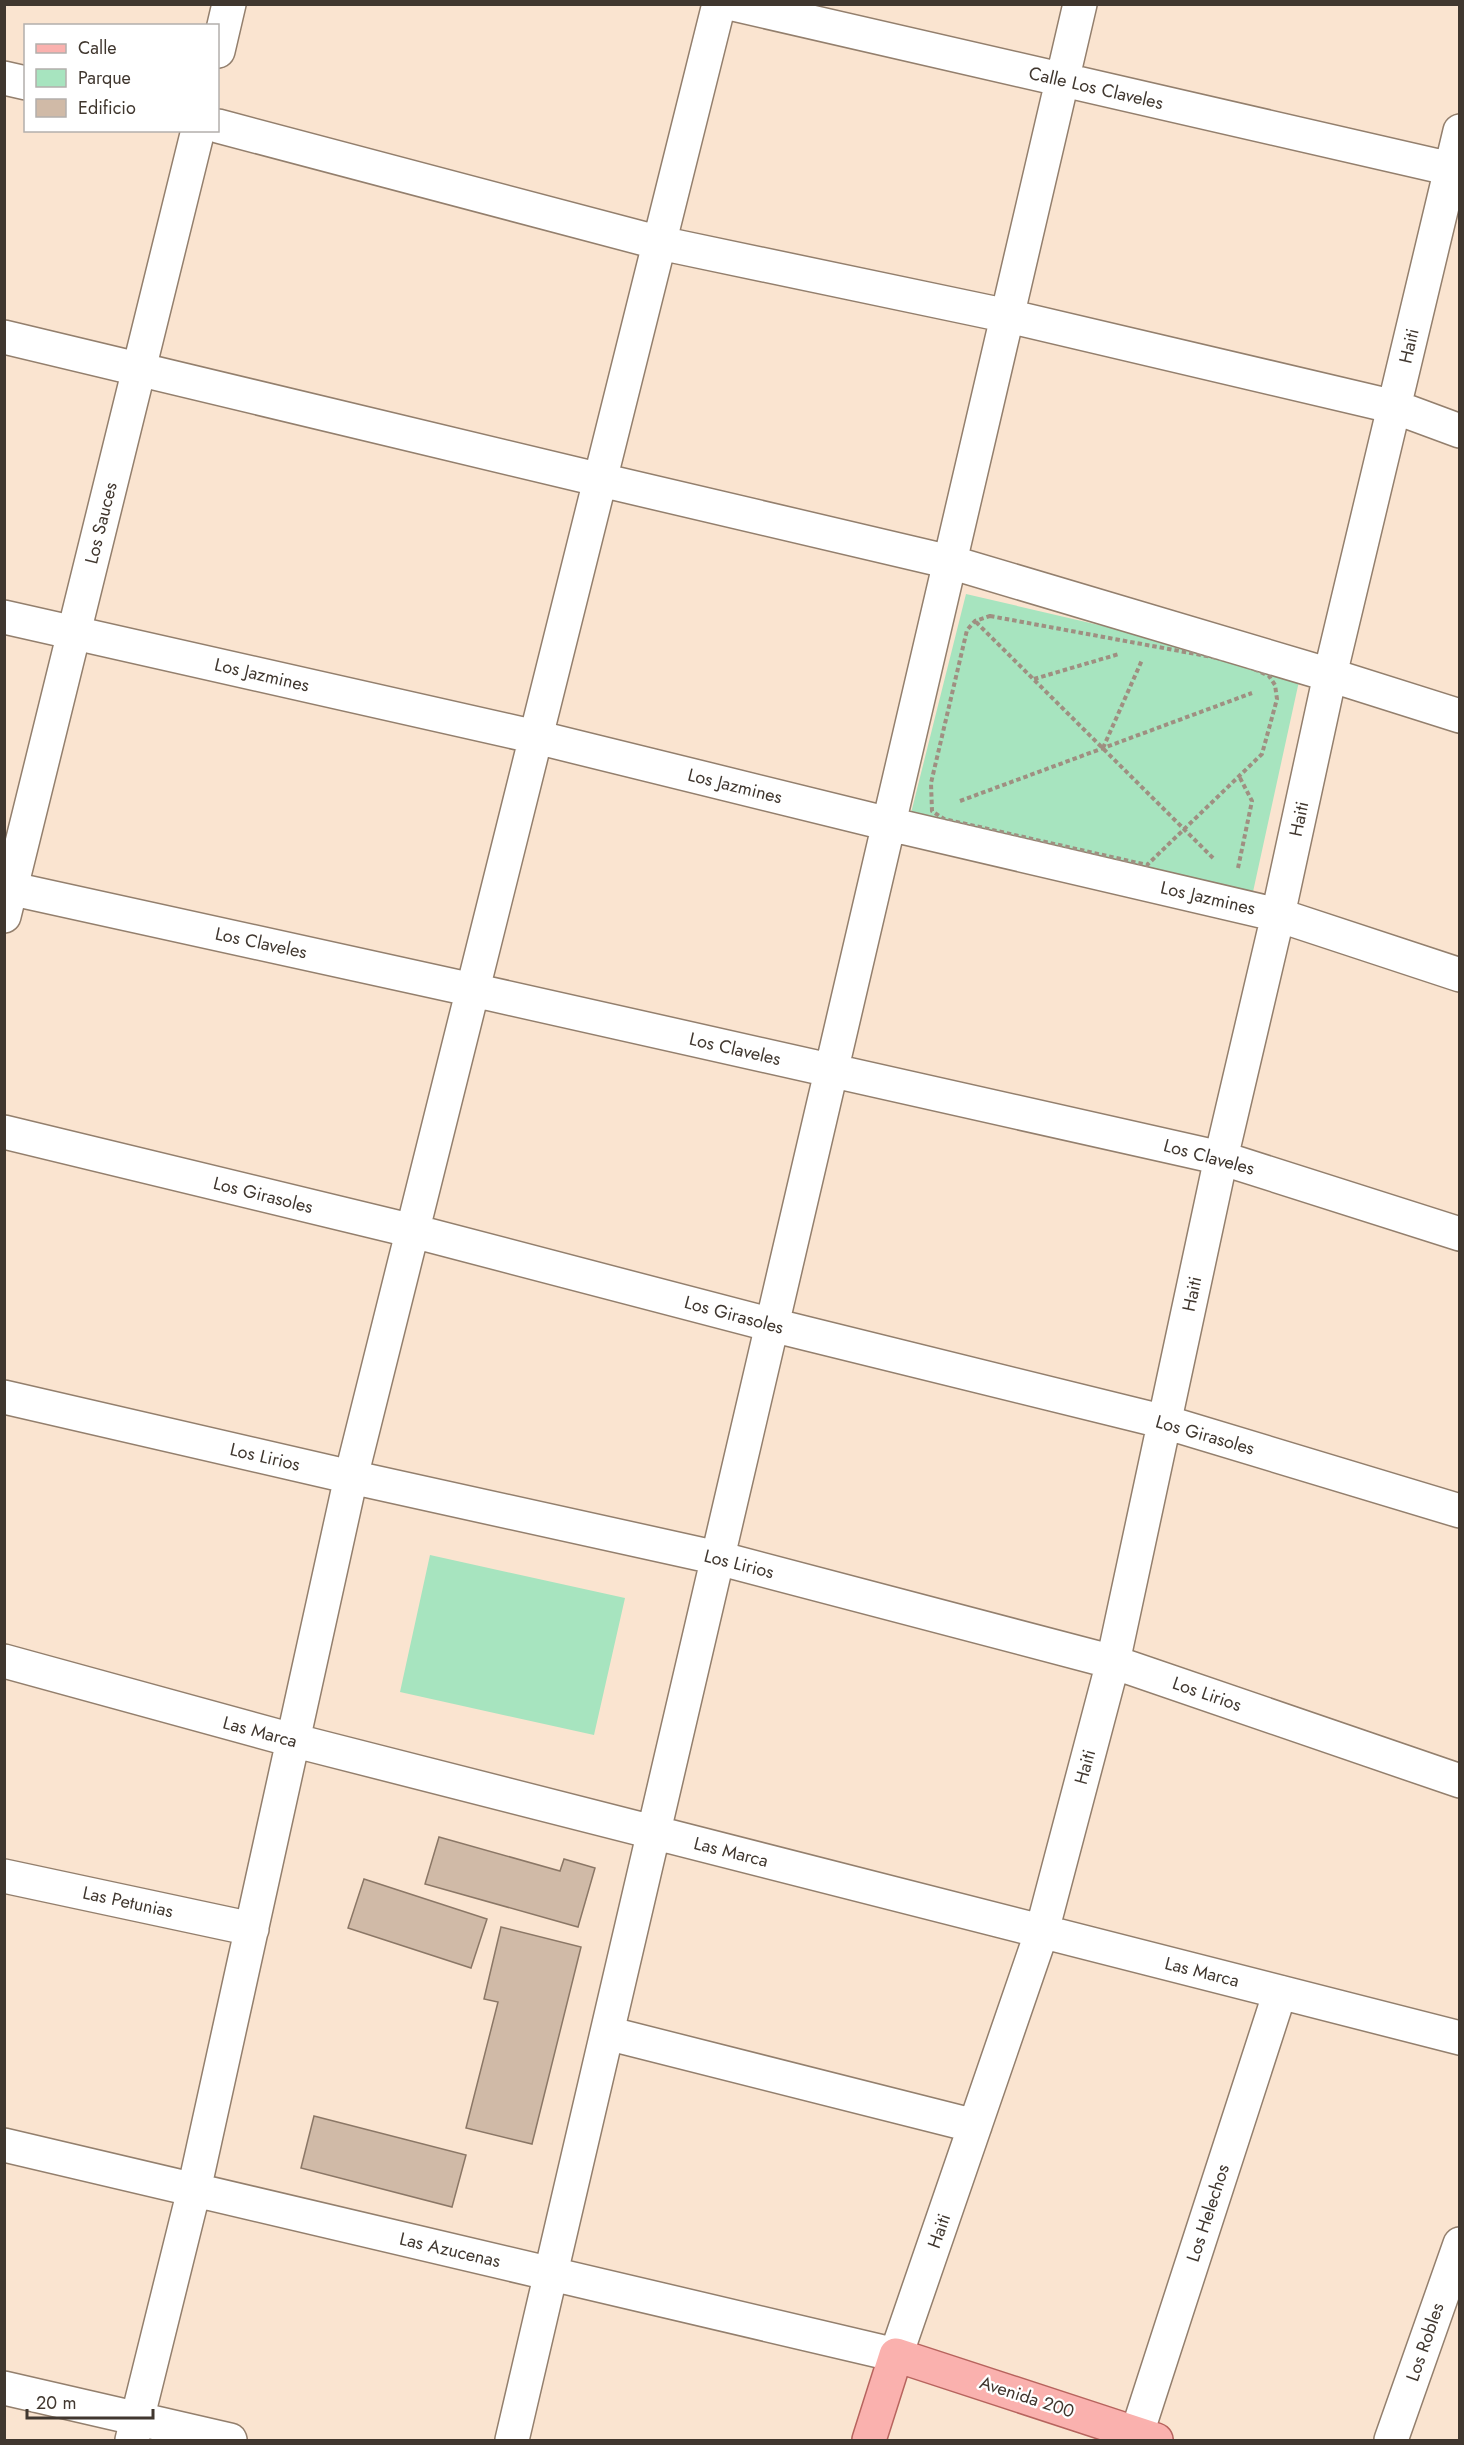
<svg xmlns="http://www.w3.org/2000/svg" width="1464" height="2445" font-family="Jost,sans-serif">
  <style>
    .green { fill: #a7e4bf }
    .building { fill: #d0baa7; stroke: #8b7766; stroke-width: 1.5 }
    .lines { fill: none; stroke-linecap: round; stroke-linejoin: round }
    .street-casing { stroke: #937f6d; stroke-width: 36 }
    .secondary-casing { stroke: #937f6d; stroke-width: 36 }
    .primary-casing { stroke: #b7645e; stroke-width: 36 }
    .path { stroke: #9f8f81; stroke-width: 4; stroke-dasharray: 4.5 3; stroke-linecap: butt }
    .street { stroke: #fff; stroke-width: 33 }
    .secondary { stroke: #fff; stroke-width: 33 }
    .primary { stroke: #fab1ae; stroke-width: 33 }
    .labels { text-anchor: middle; stroke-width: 4.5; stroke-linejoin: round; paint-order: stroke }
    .street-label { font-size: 18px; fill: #40372f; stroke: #fff }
  </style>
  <rect width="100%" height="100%" fill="#fae4d0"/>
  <!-- green -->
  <path class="green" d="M966,594L1301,672L1251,901L909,821Z
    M430,1555L625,1598L594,1735L400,1692Z"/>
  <!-- building -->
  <path class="building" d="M439,1837L560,1871L564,1859L595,1868L578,1927L425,1884Z
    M364,1879L487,1919L471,1968L348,1928Z
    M501,1927L581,1947L532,2144L466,2128L498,2002L484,1999Z
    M314,2116L466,2155L452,2207L301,2168Z"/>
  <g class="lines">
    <!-- street casing -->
    <g class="street-casing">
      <path id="street" d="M733,4L1460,171
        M4,78L26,83
        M218,126L660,243L1008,316L1395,407L1460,431
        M4,337L601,480L950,562L1330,675L1460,716
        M4,617L536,737L889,824L1278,915L1460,975
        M4,887L473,990L1221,1158L1460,1234
        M4,1132L413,1231L772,1325L1165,1422L1460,1511
        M4,1397L351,1477L718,1558L1113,1662L1460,1781
        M4,1661L292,1740L1460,2038
        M4,1876L252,1929
        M607,2033L975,2126
        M4,2145L896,2355L1042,1931L1113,1662L1221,1158L1278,915L1330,675L1460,131
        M4,2388L230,2440
        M1137,2433L1280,1992
        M132,2440L194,2190L351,1477L719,4
        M512,2440L1080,4
        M1391,2440L1460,2244"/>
    </g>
    <!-- secondary casing -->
    <g class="secondary-casing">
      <path id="secondary" d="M218,51L229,4
        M4,916L198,130"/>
    </g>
    <!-- primary casing -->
    <g class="primary-casing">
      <path id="primary" d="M869,2440L896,2355L1156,2440"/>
    </g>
    <!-- path -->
    <path class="path" d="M990,616L1239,662L1269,676L1275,685L1277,699L1262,754L1147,865L944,819L932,811L931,783L967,630L975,621Z
      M976,622L1215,860
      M1034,679L1119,654
      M1103,748L1142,660
      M960,801L1252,693
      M1238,868L1252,801L1239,776"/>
    <!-- street -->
    <use href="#street" class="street"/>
    <!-- secondary -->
    <use href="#secondary" class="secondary"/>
    <!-- primary -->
    <use href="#primary" class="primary"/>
  </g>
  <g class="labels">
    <!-- street labels -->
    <g class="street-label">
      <text transform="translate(1096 88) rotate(13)" y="6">Calle Los Claveles</text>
      <text transform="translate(1409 346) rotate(-77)" y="6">Haiti</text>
      <text transform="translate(101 523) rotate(-76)" y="6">Los Sauces</text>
      <text transform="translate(262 675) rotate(13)" y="6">Los Jazmines</text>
      <text transform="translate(735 786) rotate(14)" y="6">Los Jazmines</text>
      <text transform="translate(1299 819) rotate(-78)" y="6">Haiti</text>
      <text transform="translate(1208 898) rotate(13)" y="6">Los Jazmines</text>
      <text transform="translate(261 943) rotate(12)" y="6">Los Claveles</text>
      <text transform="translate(735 1049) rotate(13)" y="6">Los Claveles</text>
      <text transform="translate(1209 1157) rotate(15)" y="6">Los Claveles</text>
      <text transform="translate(263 1195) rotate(14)" y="6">Los Girasoles</text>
      <text transform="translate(1192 1294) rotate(-78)" y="6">Haiti</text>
      <text transform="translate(734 1315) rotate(15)" y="6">Los Girasoles</text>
      <text transform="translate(1205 1435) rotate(16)" y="6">Los Girasoles</text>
      <text transform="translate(265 1457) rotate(13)" y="6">Los Lirios</text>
      <text transform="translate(739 1564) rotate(14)" y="6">Los Lirios</text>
      <text transform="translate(1207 1694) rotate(19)" y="6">Los Lirios</text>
      <text transform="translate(260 1732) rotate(15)" y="6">Las Marca</text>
      <text transform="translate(1085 1767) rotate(-75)" y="6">Haiti</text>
      <text transform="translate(731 1852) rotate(14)" y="6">Las Marca</text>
      <text transform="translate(128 1902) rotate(12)" y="6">Las Petunias</text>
      <text transform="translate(1202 1972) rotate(14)" y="6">Las Marca</text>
      <text transform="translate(1208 2213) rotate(-72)" y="6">Los Helechos</text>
      <text transform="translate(939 2231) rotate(-71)" y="6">Haiti</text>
      <text transform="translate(450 2250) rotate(13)" y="6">Las Azucenas</text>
      <text transform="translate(1425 2342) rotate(-71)" y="6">Los Robles</text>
      <text transform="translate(1027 2397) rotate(18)" y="6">Avenida 200</text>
    </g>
  </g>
  <!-- border -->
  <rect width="1464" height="2445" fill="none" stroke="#40372f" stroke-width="12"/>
  <!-- legend -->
  <rect x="24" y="24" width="195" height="108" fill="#ffffff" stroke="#b3afac" stroke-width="1.5"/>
  <rect x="36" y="44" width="30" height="9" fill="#fab1ae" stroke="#b3afac" stroke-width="1.5"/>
  <text x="78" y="54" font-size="18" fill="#40372f">Calle</text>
  <rect x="36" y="69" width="30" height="18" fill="#a7e4bf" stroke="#b3afac" stroke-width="1.5"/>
  <text x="78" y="84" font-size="18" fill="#40372f">Parque</text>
  <rect x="36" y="99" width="30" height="18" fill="#d0baa7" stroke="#b3afac" stroke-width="1.5"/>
  <text x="78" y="114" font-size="18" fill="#40372f">Edificio</text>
  <!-- scale -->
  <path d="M27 2409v9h126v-9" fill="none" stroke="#40372f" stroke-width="3"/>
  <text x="36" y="2409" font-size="18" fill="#40372f" stroke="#ffffff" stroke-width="4.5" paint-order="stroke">20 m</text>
</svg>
